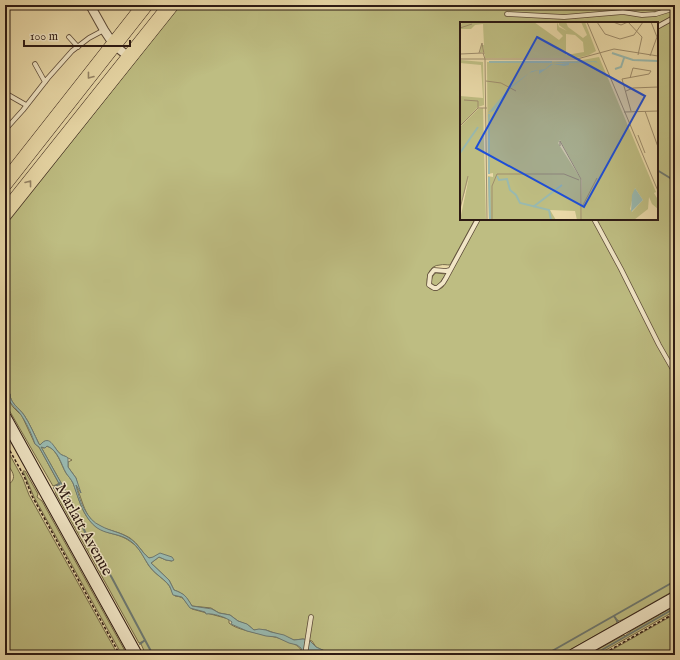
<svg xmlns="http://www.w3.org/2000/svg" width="680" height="660" font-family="'IM FELL English',serif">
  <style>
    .green { fill: #bebd82; stroke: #766c4a }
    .water { fill: #99b9af; stroke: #6e7971 }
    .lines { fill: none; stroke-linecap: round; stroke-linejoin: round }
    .stream { stroke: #6e7971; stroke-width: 2 }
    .lane-casing { stroke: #5c4a38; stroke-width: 5.5 }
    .street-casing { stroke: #5c4a38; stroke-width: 10 }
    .secondary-casing { stroke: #2d1a13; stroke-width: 14 }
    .highway-casing { stroke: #2d1a13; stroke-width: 16 }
    .path { stroke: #2d1a13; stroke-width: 1.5; stroke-dasharray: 3 2; stroke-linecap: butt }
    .lane { stroke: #f1e6c6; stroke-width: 4 }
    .street { stroke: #f1e6c6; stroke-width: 8 }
    .secondary { stroke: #f1e6c6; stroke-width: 12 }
    .highway { stroke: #e9d9a8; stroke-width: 15 }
    .oneway { stroke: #948365 }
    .labels { text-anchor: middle; stroke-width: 3; stroke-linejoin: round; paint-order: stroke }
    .street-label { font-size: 16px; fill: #2d1a13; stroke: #f1e6c6 }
    .inset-river { fill: none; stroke: #99b9af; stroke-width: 2 }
    .inset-road { fill: none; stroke: #9e8d6c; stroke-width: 1 }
    .view { fill: #1d4ed8; fill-opacity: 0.15; stroke: #1d4ed8; stroke-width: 2 }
    .inset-edge { fill: none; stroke: #2d1a13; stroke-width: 2 }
  </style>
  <rect width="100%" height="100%" fill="#e9d9a8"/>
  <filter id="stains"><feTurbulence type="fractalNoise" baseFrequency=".005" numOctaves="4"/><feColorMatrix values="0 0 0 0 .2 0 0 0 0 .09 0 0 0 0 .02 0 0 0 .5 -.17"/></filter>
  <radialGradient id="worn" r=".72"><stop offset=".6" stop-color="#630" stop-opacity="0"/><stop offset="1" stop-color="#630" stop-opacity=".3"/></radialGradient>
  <!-- green -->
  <path class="green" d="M180,5H675V15L657,24V23H461V219H475L450,265C447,265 443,264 440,265C429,265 425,278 428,287C432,291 438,291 443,287L480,219H657V29L675,19V590L624,619L619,621L616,619L617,623L561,655H326L322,652V650L324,651L316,647L312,641L303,639L294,640L266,630H254L248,625L238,621L230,615L219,613L211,608L192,606C186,597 185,594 174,590L169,580L151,563L159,557L166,560L172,561V558C162,555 159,557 149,558C142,553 138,543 130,538C120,532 111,531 101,527C84,519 83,500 76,486V485L78,487L76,478L68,467V462L72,460C68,458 62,455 60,454C54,447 54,444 45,441L40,445L39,444C34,434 30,424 24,415C19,408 10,403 10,394L5,388V226Z
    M436,273L446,274L440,283L436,286L432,284C430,279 433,275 436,273Z
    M5,394L13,407L22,416L35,444L39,447L81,524L82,525L79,515L41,447L44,448L47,446C58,450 61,465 66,473C69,477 71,479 73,483C78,495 80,507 87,517C101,537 115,530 131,542C140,548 144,558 149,566C154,573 161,577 167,583C170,586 172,592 175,596C187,597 184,603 192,609L229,619V623C243,636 301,634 303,655H146L141,644L144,641L139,643L56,494L54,487L58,484L53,486L5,403Z
    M5,446L23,479L29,495L118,655H5V487C22,477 9,470 5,459C4,455 5,450 5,446Z
    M23,471H25L38,494L37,497L42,501L125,651L123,654L126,655H122L34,497Z
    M675,606V611L597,655H588L624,635L625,636L631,631Z
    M675,614V655H603Z"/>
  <!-- water -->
  <path class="water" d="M5,388L10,394C10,403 19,408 24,415C30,424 34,434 39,444L40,445C51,432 54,451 62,455C64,456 66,456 68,458V467L76,478L81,493L76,485C79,499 86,520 101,526C110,531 120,532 129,538C138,543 141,552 149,558L153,557L160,553L172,557L174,560L172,561L166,560L159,557L151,563L169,580L174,590C185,594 186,596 192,606L212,609L219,613L230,615L238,621L247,624L254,630L259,629L266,630L271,632L284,635L294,640L303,639L309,640L316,647L325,651H322L326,655L339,654L347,655H303L301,648L297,645L289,643L276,637L266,636L247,631L231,624L232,622C226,617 213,613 206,614L205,612L190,608L182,597L173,595C171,591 171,587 168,584C163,578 155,574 150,567C144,559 141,550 133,543C117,529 101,539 87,517C80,506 77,494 73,483C71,479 68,476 66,473C61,464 58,450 47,446L45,448L41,447L79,515L82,525L39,447L35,444C32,435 28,426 23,418C17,407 5,402 5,388Z"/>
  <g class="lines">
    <!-- stream -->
    <path class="stream" d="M657,170L675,181
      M54,488L60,483
      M81,523L86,534L112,578L153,655
      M614,616L618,622
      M140,644L145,640
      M545,655L675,581
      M593,655L675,608"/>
    <!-- lane casing -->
    <g class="lane-casing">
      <path id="lane" d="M507,14L564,17L623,12L642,15L656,14L675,8
        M657,27L675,17
        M69,37L78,47
        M35,64L45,82
        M5,93L26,105
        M5,130L23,110L48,78L72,51L89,38L104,30
        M594,219L621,269L659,345L675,373
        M450,270L446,271L434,270L430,275L429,285L434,288H437L443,283L446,278L478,219
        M305,655L311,617"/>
    </g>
    <!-- street casing -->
    <g class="street-casing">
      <path id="street" d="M90,5L104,30L114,45L129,57"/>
    </g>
    <!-- secondary casing -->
    <g class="secondary-casing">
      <path id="secondary" d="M5,418L136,655
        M574,655L675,598"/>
    </g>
    <!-- highway casing -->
    <g class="highway-casing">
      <path id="highway" d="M5,183L145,5
        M5,213L171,5"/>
    </g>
    <!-- path -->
    <path class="path" d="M5,442L24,476L32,496L120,655
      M601,655L675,613"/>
    <!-- lane -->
    <use href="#lane" class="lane"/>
    <!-- street -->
    <use href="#street" class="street"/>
    <!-- secondary -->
    <use href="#secondary" class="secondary"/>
    <!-- highway -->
    <use href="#highway" class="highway"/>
  </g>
  <!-- one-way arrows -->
  <defs><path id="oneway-chevron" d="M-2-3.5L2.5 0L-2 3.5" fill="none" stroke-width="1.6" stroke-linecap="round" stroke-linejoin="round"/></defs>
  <g class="oneway">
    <use href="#oneway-chevron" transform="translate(90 76) rotate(128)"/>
    <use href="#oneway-chevron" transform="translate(29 183) rotate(-52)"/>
  </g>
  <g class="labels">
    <!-- street labels -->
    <g class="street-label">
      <text transform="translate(85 529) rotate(61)" y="6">Marlatt Avenue</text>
    </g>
  </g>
  <!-- overview -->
  <g transform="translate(460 22)">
    <rect width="198" height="198" fill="#e9d9a8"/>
    <path d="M2,0H74L99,18L103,14L97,8V0L99,5L107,9L99,3V0H106L108,5L123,16L127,13L121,0H125L136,29L129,33L117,36H25L23,24V30L20,31L21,23H24L23,2L15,3L11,7H0ZM106,12L115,13L123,20L124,30L106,33ZM139,35L196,170L194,171L197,176L198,187L192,182L189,175L188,187L174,198H121L122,158L100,118L98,121L121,157V198H117L115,189L90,188L96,198H29L28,154L33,155V151L28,152L27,40L117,39ZM175,166L183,178L172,190L170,187ZM0,38L23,40L24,83L18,85L0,104V74L23,76L21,43L0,41ZM23,86L26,198H0L9,155L0,186V105L18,87Z" fill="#bebd82" fill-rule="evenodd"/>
    <path d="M136,39L139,42L144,51L138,41L134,40L115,41H109V43L104,44L93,42L79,52V48L69,51L49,68L34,89L28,91L50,65L69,51L72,49L85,47L91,42H108L92,40ZM175,166L183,178L171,190L172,173Z" fill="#99b9af"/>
    <path class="inset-river" d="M152,31L173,38L198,39M29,40H92M155,47L161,45L164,36M29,92V152M0,131L18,105M37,154L39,158L47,157L50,168L56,173L60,181L89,188L91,198M29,155L30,198M73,185L102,163"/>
    <path class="inset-road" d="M127,0L198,169M137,0L145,12L160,17L174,13L183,0M153,0L161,3L168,0M168,0L182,15L178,33M191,0L197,15M0,6L12,2M143,30L154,27L198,34M19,31L22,21L24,32M0,32L23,31L25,37M190,34L197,15M0,37H117L143,30M25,37L27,198M170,56L173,46L191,49L189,52L162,57L171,89M26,59L41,61L56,69M166,69L173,66L198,65M4,78L18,79V86M185,89L198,125M164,90L198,89M0,104L18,86H27M178,113L185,131M100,124V119L121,157V198M123,183L137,156M0,187L8,154M32,198V164L37,152H104L119,158"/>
    <path class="view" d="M77,15L185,74L124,185L16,126Z"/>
    <rect width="198" height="198" class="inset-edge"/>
  </g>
  <!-- margin -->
  <rect width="680" height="660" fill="none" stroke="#e9d9a8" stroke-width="20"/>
  <rect x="6" y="6" width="668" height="648" fill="none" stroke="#2d1a13" stroke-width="2"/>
  <rect x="10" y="10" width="660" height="640" fill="none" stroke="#2d1a13"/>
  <!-- scale -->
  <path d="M24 40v6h106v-6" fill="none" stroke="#2d1a13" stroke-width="2"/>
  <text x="30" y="40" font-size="12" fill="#2d1a13" stroke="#f1e6c6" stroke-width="3" paint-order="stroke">100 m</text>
  <rect width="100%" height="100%" filter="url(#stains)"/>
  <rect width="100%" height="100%" fill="url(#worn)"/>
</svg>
